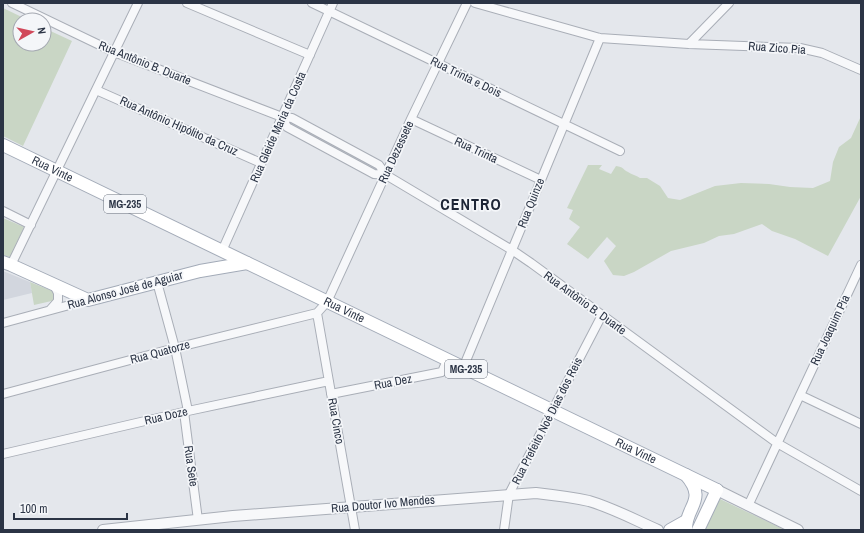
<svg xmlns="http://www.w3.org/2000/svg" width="864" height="533" font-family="'Archivo Narrow',sans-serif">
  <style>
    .built { fill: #d2d6de }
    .green { fill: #c9d6c5 }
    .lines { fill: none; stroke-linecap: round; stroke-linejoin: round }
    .minor-casing { stroke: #a9aeb7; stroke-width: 10 }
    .tertiary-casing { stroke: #a9aeb7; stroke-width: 12 }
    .primary-casing { stroke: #a3abb8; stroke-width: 14 }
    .minor { stroke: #f7f8fa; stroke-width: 8 }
    .tertiary { stroke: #f7f8fa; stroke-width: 10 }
    .primary { stroke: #fff; stroke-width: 12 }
    .labels { text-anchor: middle; stroke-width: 3.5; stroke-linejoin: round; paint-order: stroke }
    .shield { fill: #f4f6f9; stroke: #676e7b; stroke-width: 1 }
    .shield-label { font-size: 11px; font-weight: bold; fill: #2b3445 }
    .street-label { font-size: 12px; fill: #2b3445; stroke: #f4f6f9 }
    .district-label { font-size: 16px; font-weight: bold; letter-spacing: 1px; fill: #1d2536; stroke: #f4f6f9 }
  </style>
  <rect width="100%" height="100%" fill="#e4e7ec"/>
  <!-- built -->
  <path class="built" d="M3,271L30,282L32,293L3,300Z"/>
  <!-- green -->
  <path class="green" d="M3,8L28,20H20V44H44V28L72,41L23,146L3,136Z
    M861,116V196L828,256L795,239L772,231L762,224L734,234L719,236L704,243L671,251L634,272L624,276L613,275L604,261L616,246L607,237L588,259L567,244L580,227L569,219L573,210L567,208L588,165H602L599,169L611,174L616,166C624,167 622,169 628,172C632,175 636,175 640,178H647L660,186L668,198L680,200L715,186L741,183L769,184L790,187L813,188L830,181L833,162L839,147L851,138Z
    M3,218L24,227L10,257L3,255Z
    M30,282L55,292L56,300L34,305Z
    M720,499L785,530H705Z"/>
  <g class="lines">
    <!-- minor casing -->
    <g class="minor-casing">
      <path id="minor" d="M12,3L114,52L282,117L292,118L379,165L386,175L512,250L531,263L777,443L861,491
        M187,3L310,55
        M312,3L620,151
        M475,3L600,38L689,44L800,48L822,53L861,70
        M689,44L729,3
        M96,90L261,163
        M282,117L287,127L374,174L386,175
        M411,119L541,180
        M3,211L31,225
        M222,251L333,3
        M11,265L138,3
        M157,282L175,348L188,411
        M50,310L58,301V293L54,285
        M317,313L327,302L411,119L467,3
        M317,313L355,530
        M3,323L88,300
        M463,368L600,38
        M3,394L175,348L317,313
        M331,394L442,372L447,360
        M800,395L861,424
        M184,412L198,520
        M3,454L188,411L329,381
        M748,506L861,265
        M504,530L509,494L602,315"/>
    </g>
    <!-- tertiary casing -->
    <g class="tertiary-casing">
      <path id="tertiary" d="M717,490L798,530
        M103,530L233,516L536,493C554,495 571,497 589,501C613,508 635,520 658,530"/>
    </g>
    <!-- primary casing -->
    <g class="primary-casing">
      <g id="primary">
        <path id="s1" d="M3,145L717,490"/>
        <path d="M3,262L11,265L88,300L200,271L247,263"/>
        <path d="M686,475C708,501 685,506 686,530"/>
        <path d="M670,530L686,521"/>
        <path d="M698,530L717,490"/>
      </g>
    </g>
    <!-- minor -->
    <use href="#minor" class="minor"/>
    <!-- tertiary -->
    <use href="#tertiary" class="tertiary"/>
    <!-- primary -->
    <use href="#primary" class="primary"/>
  </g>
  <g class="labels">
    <!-- shield labels -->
    <g class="shield">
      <rect x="104" y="195" width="42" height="18" rx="3"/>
      <rect x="445" y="360" width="42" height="18" rx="3"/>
    </g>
    <g class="shield-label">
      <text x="125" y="208">MG-235</text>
      <text x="466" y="373">MG-235</text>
    </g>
    <!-- street labels -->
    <g class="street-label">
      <text transform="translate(777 48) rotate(4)" y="4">Rua Zico Pia</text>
      <text transform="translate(145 63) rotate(22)" y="4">Rua Antônio B. Duarte</text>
      <text transform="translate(466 77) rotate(26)" y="4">Rua Trinta e Dois</text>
      <text transform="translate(179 126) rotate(24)" y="4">Rua Antônio Hipólito da Cruz</text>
      <text transform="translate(278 127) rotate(-66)" y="4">Rua Gleide Maria da Costa</text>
      <text transform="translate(476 150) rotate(25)" y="4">Rua Trinta</text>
      <text transform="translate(396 152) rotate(-65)" y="4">Rua Dezessete</text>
      <text dy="4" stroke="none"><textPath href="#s1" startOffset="55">Rua Vinte</textPath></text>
      <text transform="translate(531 203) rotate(-68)" y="4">Rua Quinze</text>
      <text transform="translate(125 290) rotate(-15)" y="4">Rua Alonso José de Aguiar</text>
      <text transform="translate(585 303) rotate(36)" y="4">Rua Antônio B. Duarte</text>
      <text dy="4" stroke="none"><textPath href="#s1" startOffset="379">Rua Vinte</textPath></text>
      <text transform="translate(830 330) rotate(-65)" y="4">Rua Joaquim Pia</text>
      <text transform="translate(160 352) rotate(-15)" y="4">Rua Quatorze</text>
      <text transform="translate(393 382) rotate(-11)" y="4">Rua Dez</text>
      <text transform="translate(166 416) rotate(-13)" y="4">Rua Doze</text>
      <text transform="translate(336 421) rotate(80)" y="4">Rua Cinco</text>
      <text transform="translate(547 421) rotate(-63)" y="4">Rua Prefeito Noé Dias dos Reis</text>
      <text dy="4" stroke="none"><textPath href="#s1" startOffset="703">Rua Vinte</textPath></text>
      <text transform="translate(191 466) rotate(82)" y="4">Rua Sete</text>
      <text transform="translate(383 504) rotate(-5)" y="4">Rua Doutor Ivo Mendes</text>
    </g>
    <!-- district labels -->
    <g class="district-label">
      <text x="471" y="210">CENTRO</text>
    </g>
  </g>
  <!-- border -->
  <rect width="864" height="533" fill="none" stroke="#2b3445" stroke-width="8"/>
  <!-- north arrow -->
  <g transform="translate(32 32) rotate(82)"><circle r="19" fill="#f4f6f9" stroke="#a4a8b1"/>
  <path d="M0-3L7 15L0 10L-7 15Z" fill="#d1495b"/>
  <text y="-6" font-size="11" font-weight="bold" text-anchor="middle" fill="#2b3445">N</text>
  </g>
  <!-- scale -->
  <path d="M14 513v6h113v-6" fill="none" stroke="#2b3445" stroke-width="2"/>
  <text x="20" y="513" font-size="12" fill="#2b3445" stroke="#f4f6f9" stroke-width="3" paint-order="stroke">100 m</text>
</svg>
